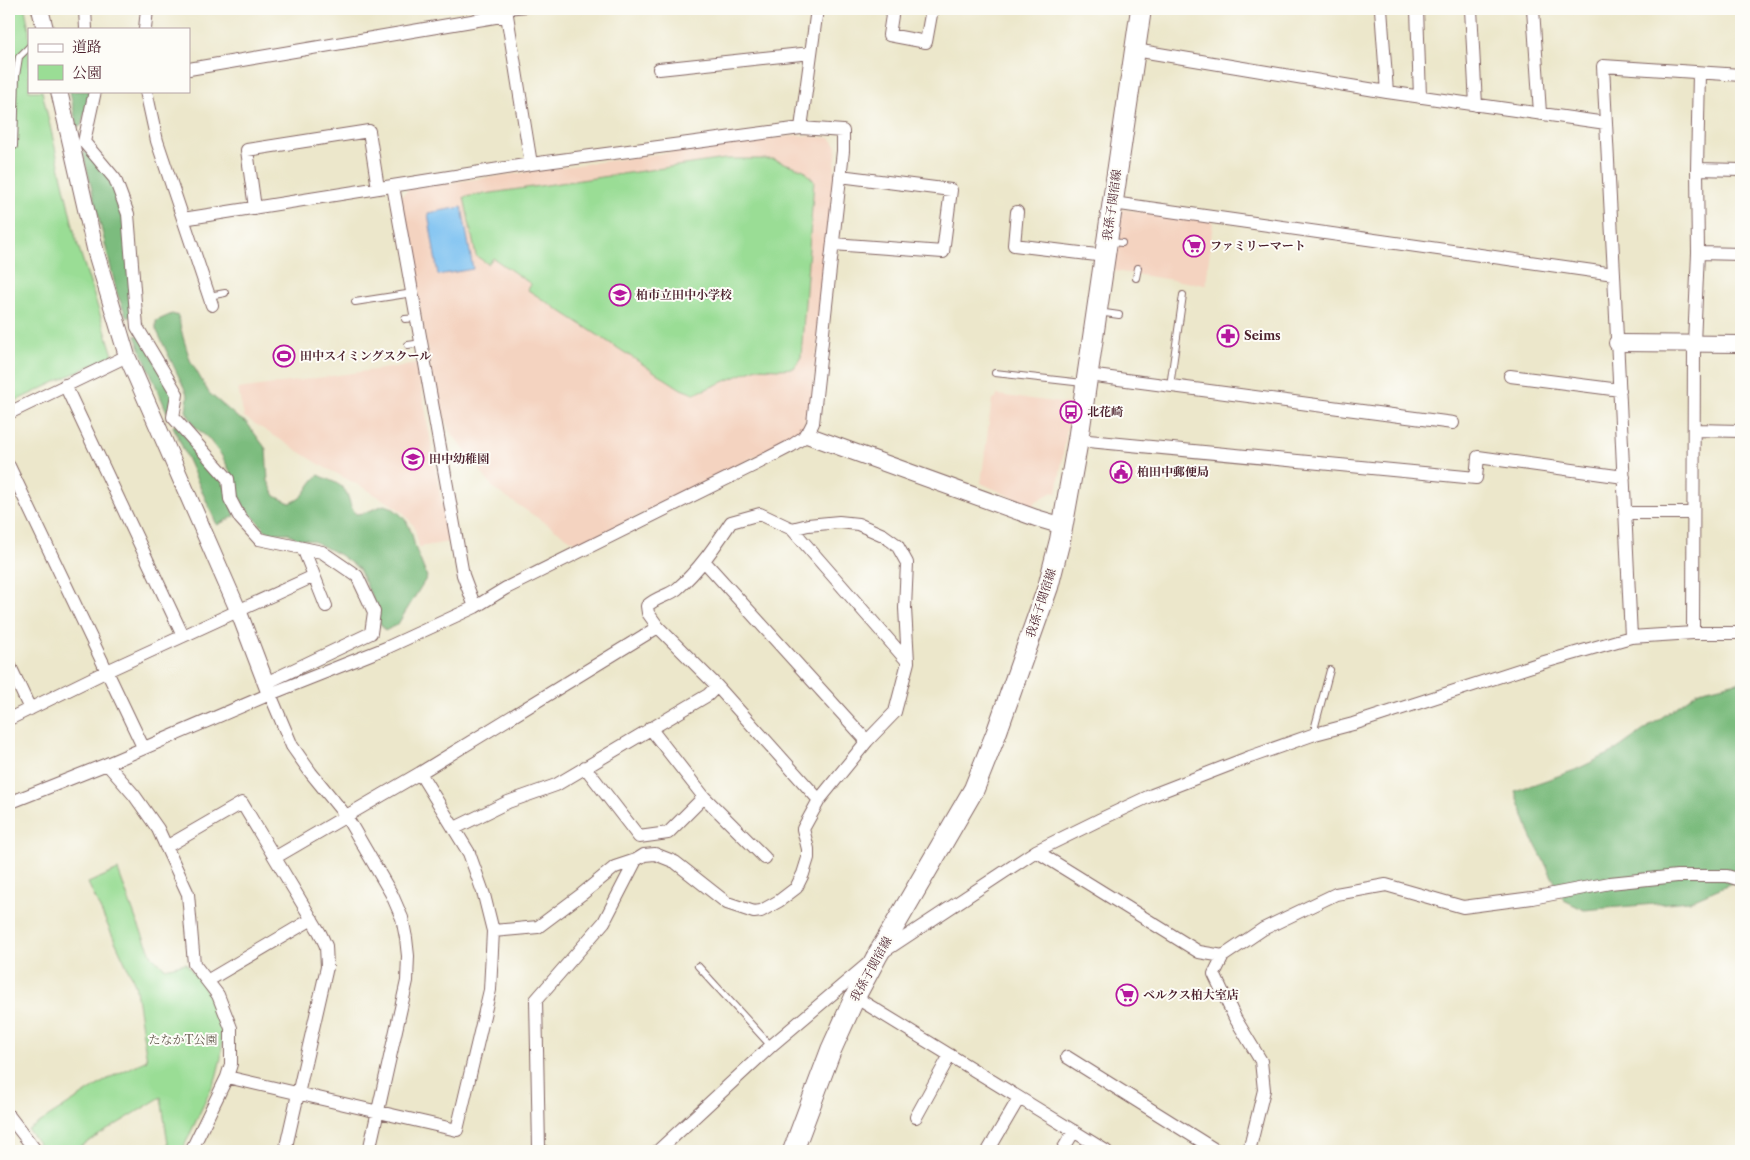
<svg xmlns="http://www.w3.org/2000/svg" width="1750" height="1160" font-family="'Libre Caslon Text','Noto Serif JP',serif">
  <style>
    .built { fill: #f4d3c0 }
    .green { fill: #9add95; stroke: #727e60 }
    .forest { fill: #7bbc7e; stroke: #626e54 }
    .water { fill: #79c0f1; stroke: #62708e }
    .lines { fill: none; stroke-linecap: round; stroke-linejoin: round }
    .service-casing { stroke: #836563; stroke-width: 8 }
    .minor-casing { stroke: #836563; stroke-width: 14 }
    .tertiary-casing { stroke: #836563; stroke-width: 18 }
    .primary-casing { stroke: #836563; stroke-width: 22 }
    .service { stroke: #fff; stroke-width: 6 }
    .minor { stroke: #fff; stroke-width: 12 }
    .tertiary { stroke: #fff; stroke-width: 16 }
    .primary { stroke: #fff; stroke-width: 20 }
    .labels { text-anchor: middle; stroke-width: 4; stroke-linejoin: round; paint-order: stroke }
    .street-label { font-size: 12px; fill: #4a1f2b; stroke: #fdfcf7 }
    .poi-label { font-size: 12px; font-weight: bold; fill: #4a1f2b; stroke: #fdfcf7; text-anchor: start }
    .park-label { font-size: 12px; fill: #62584b; stroke: #fdfcf7 }
  </style>
  <rect width="100%" height="100%" fill="#fdfcf7"/>
  <filter id="ink" filterUnits="userSpaceOnUse"><feTurbulence type="fractalNoise" baseFrequency=".02" numOctaves="2"/><feDisplacementMap in="SourceGraphic" scale="10" xChannelSelector="R" yChannelSelector="G"/><feConvolveMatrix kernelMatrix="1 2 1 2 8 2 1 2 1" color-interpolation-filters="sRGB"/></filter>
  <filter id="wash" filterUnits="userSpaceOnUse"><feTurbulence type="fractalNoise" baseFrequency=".0096" numOctaves="4" result="noise"/><feDisplacementMap in="SourceGraphic" scale="20" xChannelSelector="R" yChannelSelector="G"/><feGaussianBlur stdDeviation="1.12" result="paint"/><feColorMatrix in="noise" values="0 0 0 0 0 0 0 0 0 0 0 0 0 0 0 0 0 1.4 0 .05"/><feComposite in="paint" operator="in"/></filter>
  <g filter="url(#wash)">
    <rect width="100%" height="100%" fill="#ece7cb"/>
    <!-- built -->
    <path class="built" d="M797,135L830,138L837,146L813,395L802,431L788,440L579,545L495,490L449,430L443,412L438,413L401,196L410,188Z
      M1122,209L1213,221L1206,285L1114,271Z
      M417,364L449,542L419,547L414,526L402,511L366,489L324,467L244,417L238,389Z
      M997,395L1071,404L1057,493L1052,492L1047,495L1035,502L1032,507L981,483L992,399H996Z"/>
    <!-- green -->
    <path class="green" d="M9,9H25L29,29V91H42L76,239L113,355L9,404Z
      M725,159H773L804,170L814,181L801,357L794,368L780,369L757,368L694,394L681,389L528,290L531,284L493,258L488,264L476,256L464,197Z
      M118,870L137,922L152,956L165,968L186,963L209,994L223,1033L221,1058L216,1078L182,1151H169L161,1097L73,1151H44L28,1130L111,1077L147,1060L135,984L88,883Z"/>
    <!-- forest -->
    <path class="forest" d="M70,91H91L81,126L77,127Z
      M90,152L112,177L125,213L133,315L127,318L117,293L83,153Z
      M172,314L178,316L183,337L190,360L209,393L237,417L247,423L266,449L268,481L275,496L290,503C308,497 306,485 319,475C328,480 341,483 346,492C350,500 350,508 356,514L364,513L384,505L391,507L400,514L407,522L412,534L415,547L427,577L398,624L385,631L379,622L378,611L359,569L340,555L313,541L296,538L288,533H271L265,530L243,505L231,473L222,456L208,438L195,427L186,411L188,396L156,329V321Z
      M140,335L174,395L170,411L167,412L135,336Z
      M176,425L223,481L235,516L217,525L173,426Z
      M1741,681V879L1690,901L1584,910L1564,900L1532,838L1515,791L1575,770L1613,752L1699,691Z"/>
    <!-- water -->
    <path class="water" d="M462,207L473,269L438,275L428,213Z"/>
  </g>
  <g filter="url(#ink)">
    <g class="lines">
      <!-- service casing -->
      <g class="service-casing">
        <path id="service" d="M506,11L528,9
          M14,146L16,76L19,57L29,47
          M1111,242L1122,243
          M1136,278L1138,268
          M209,296L225,293
          M355,302L413,293
          M1098,312L1119,315
          M405,319L417,318
          M408,345L422,343
          M995,373L1083,383
          M1170,386L1183,295
          M1315,734V726L1330,670
          M698,966L771,1046"/>
      </g>
      <!-- minor casing -->
      <g class="minor-casing">
        <path id="minor" d="M85,9L86,29
          M506,9L531,164
          M893,9L889,35L926,42L932,9
          M1381,9L1387,92
          M1417,9L1420,97
          M1471,9L1476,105
          M1533,9L1540,113
          M145,29L147,9
          M1135,50L1387,92L1606,123
          M189,69L507,15
          M659,69L811,53
          M95,91L84,142L115,179L128,214L137,327L177,394L173,417L228,479L230,499L240,518L259,539L322,552L357,576L374,612L371,633L266,683
          M146,91L157,141L212,305
          M801,128L817,9
          M1697,169L1741,170
          M393,186L463,575L475,607
          M1113,203L1614,274
          M255,208L247,150L369,131L378,188
          M1017,212L1014,245L1105,256
          M833,244L943,252L951,190L840,176
          M1698,253L1741,254
          M1088,375L1453,423
          M1510,376L1620,390
          M65,385L183,636
          M9,413L127,356
          M1694,430L1741,431
          M1078,440L1476,478L1478,457L1624,477
          M9,466L143,747
          M1625,513H1693
          M792,529L808,525L839,522L858,524L883,535L897,545L907,563L905,608L908,662L895,712L867,741L819,800L717,686L658,627L648,613L647,606C656,597 668,596 677,589C699,570 715,546 731,522L760,514L792,529L908,662
          M303,548L326,606
          M704,561L867,741
          M1693,633L1694,343L1698,253L1697,169L1699,73
          M1631,637L1614,274L1603,66L1741,75
          M9,664L30,709
          M270,694L292,746L311,773L346,816L392,895L402,918L406,938L408,956L407,981L369,1151
          M9,719L107,671L314,576
          M650,728L704,797L765,858
          M107,764L134,795L158,829L188,894L194,964L218,995L231,1028V1064L227,1077L191,1151
          M585,767L639,837L668,833L704,797
          M9,803L107,764L270,694L386,648L475,607L506,588L760,462L791,446L807,435L813,423L843,151V131L801,128L531,164L183,219
          M455,828L508,802L556,785L708,695L717,686
          M166,847L242,803L320,933L326,946L327,967L285,1151
          M1036,851L1199,952L1223,956
          M276,857L420,773L658,627
          M493,931L538,927L582,894L615,867L636,860L644,855L655,854L675,862L727,903L754,912L761,911L779,901L796,888L803,874L808,858V849L803,829L819,800
          M207,981L312,919
          M855,997L1106,1151
          M1067,1057L1217,1151
          M227,1077L457,1130L490,990L493,931L484,895L469,853L420,773
          M9,1116L36,1151
          M916,1117L950,1055
          M542,1151L539,1147L536,1000L604,922L636,860
          M658,1151L771,1046L877,956L1036,851L1099,820L1152,795L1250,757L1315,734L1353,724L1541,663L1631,637L1693,633H1741
          M988,1151L1019,1098
          M1062,1151L1074,1131
          M1249,1151L1264,1090L1261,1061L1235,1018L1214,974L1223,956L1263,929L1336,894L1386,885L1463,907L1532,898L1610,883L1677,876H1727L1741,880"/>
      </g>
      <!-- tertiary casing -->
      <g class="tertiary-casing">
        <path id="tertiary" d="M40,9L45,29
          M59,91L96,253L127,356L238,610L270,694
          M1617,343L1741,344
          M807,435L1036,518L1063,526"/>
      </g>
      <!-- primary casing -->
      <g class="primary-casing">
        <path id="primary" d="M793,1151L831,1050L855,997L877,956L974,789L996,734L1048,587L1060,540L1078,440L1141,9"/>
      </g>
      <!-- service -->
      <use href="#service" class="service"/>
      <!-- minor -->
      <use href="#minor" class="minor"/>
      <!-- tertiary -->
      <use href="#tertiary" class="tertiary"/>
      <!-- primary -->
      <use href="#primary" class="primary"/>
    </g>
  </g>
  <!-- icons -->
  <defs>
    <g id="supermarket-ring" transform="scale(1.125)"><circle r="9.5" fill="#fdfcf7" stroke="#b5179e" stroke-width="1.5"/><path d="M-6-5.5h2.5l.6 2H6L4.5 2H-2.5L-4.4-4H-6ZM-1.5 3.2a1.3 1.3 0 1 0 .1 0ZM3 3.2a1.3 1.3 0 1 0 .1 0Z" fill="#b5179e"/></g>
    <g id="school-ring" transform="scale(1.125)"><circle r="9.5" fill="#fdfcf7" stroke="#b5179e" stroke-width="1.5"/><path d="M0-5L7-2L0 1L-7-2ZM-4 1L0 2.5L4 1V4Q0 6-4 4Z" fill="#b5179e"/></g>
    <g id="pharmacy-ring" transform="scale(1.125)"><circle r="9.5" fill="#fdfcf7" stroke="#b5179e" stroke-width="1.5"/><path d="M-2-6h4v4h4v4h-4v4h-4v-4h-4v-4h4Z" fill="#b5179e"/></g>
    <g id="stadium-ring" transform="scale(1.125)"><circle r="9.5" fill="#fdfcf7" stroke="#b5179e" stroke-width="1.5"/><path d="M0-5a6.5 5 0 1 0 0 10a6.5 5 0 1 0 0-10ZM-3.5-1.8h7v3.6h-7Z" fill="#b5179e"/></g>
    <g id="bus-ring" transform="scale(1.125)"><circle r="9.5" fill="#fdfcf7" stroke="#b5179e" stroke-width="1.5"/><path d="M-5-6H5V4H4V6H2V4H-2V6H-4V4H-5ZM-3.5-4V0h7V-4ZM-3.5 1.2v1.5H-2V1.2ZM2 1.2v1.5H3.5V1.2Z" fill="#b5179e"/></g>
    <g id="civic-ring" transform="scale(1.125)"><circle r="9.5" fill="#fdfcf7" stroke="#b5179e" stroke-width="1.5"/><path d="M-.6-6.5H3V-4.5H.6V-3L4-1V1h2V6H-6V1h2V-1L-.6-3ZM-1.2 2.5V6h2.4V2.5Z" fill="#b5179e"/></g>
  </defs>
  <g fill-rule="evenodd">
    <use href="#supermarket-ring" x="1194" y="246"/>
    <use href="#school-ring" x="620" y="295"/>
    <use href="#pharmacy-ring" x="1228" y="336"/>
    <use href="#stadium-ring" x="284" y="356"/>
    <use href="#bus-ring" x="1071" y="412"/>
    <use href="#school-ring" x="413" y="459"/>
    <use href="#civic-ring" x="1121" y="472"/>
    <use href="#supermarket-ring" x="1127" y="995"/>
  </g>
  <g class="labels">
    <!-- street labels -->
    <g class="street-label">
      <text transform="translate(1112 205) rotate(-82)" y="4">我孫子関宿線</text>
      <text transform="translate(1041 603) rotate(-72)" y="4">我孫子関宿線</text>
      <text transform="translate(871 969) rotate(-61)" y="4">我孫子関宿線</text>
    </g>
    <!-- poi labels -->
    <g class="poi-label">
      <text x="1210" y="250">ファミリーマート</text>
      <text x="636" y="299">柏市立田中小学校</text>
      <text x="1244" y="340">Seims</text>
      <text x="300" y="360">田中スイミングスクール</text>
      <text x="1087" y="416">北花崎</text>
      <text x="429" y="463">田中幼稚園</text>
      <text x="1137" y="476">柏田中郵便局</text>
      <text x="1143" y="999">ベルクス柏大室店</text>
    </g>
    <!-- park labels -->
    <g class="park-label">
      <text x="183" y="1044">たなかT公園</text>
    </g>
  </g>
  <!-- margin -->
  <rect width="1750" height="1160" fill="none" stroke="#fdfcf7" stroke-width="30"/>
  <!-- legend -->
  <rect x="28" y="28" width="162" height="65" fill="#fdfcf7" stroke="#b5a4a5"/>
  <rect x="38" y="44" width="25" height="8" fill="#ffffff" stroke="#b5a4a5"/>
  <text x="72" y="52" font-size="15" fill="#4a1f2b">道路</text>
  <rect x="38" y="65" width="25" height="15" fill="#9add95" stroke="#b5a4a5"/>
  <text x="72" y="78" font-size="15" fill="#4a1f2b">公園</text>
</svg>
